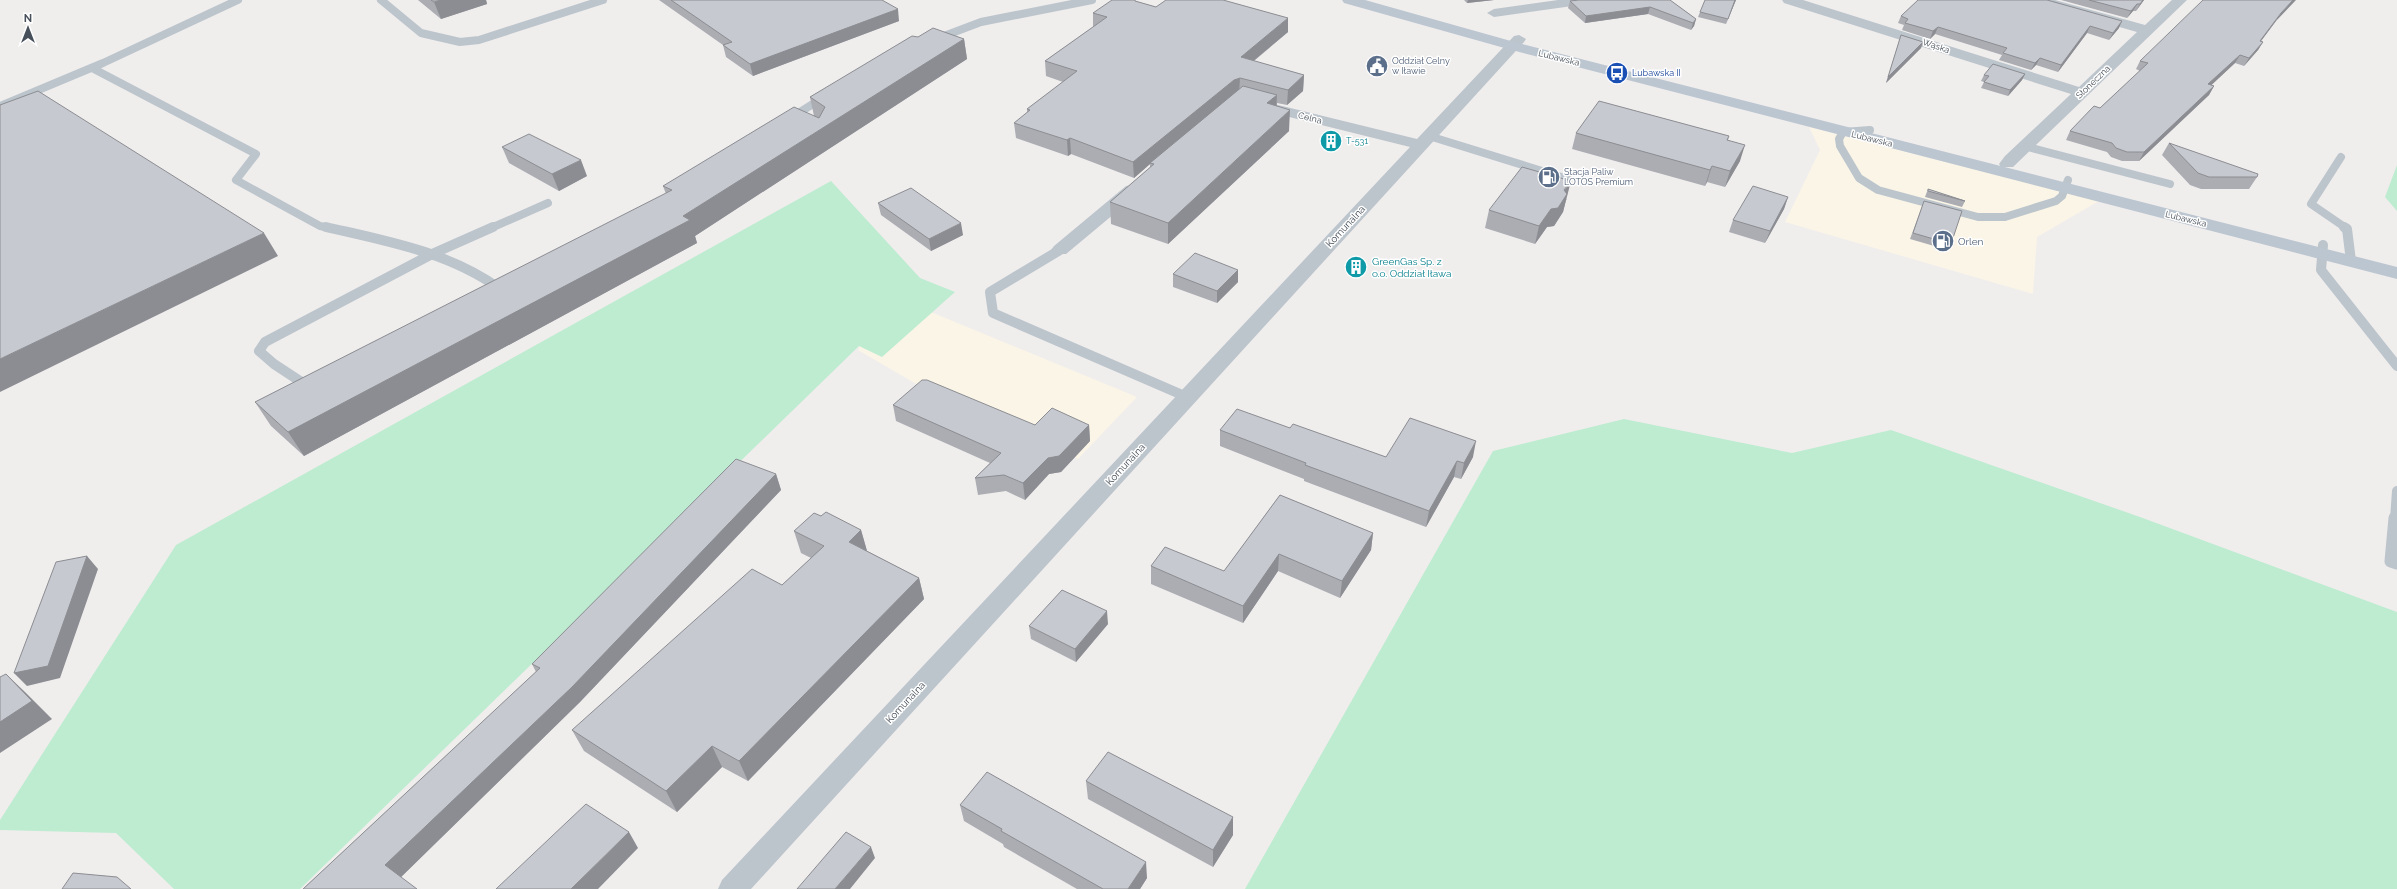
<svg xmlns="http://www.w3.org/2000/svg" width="2397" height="889" font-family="Raleway,sans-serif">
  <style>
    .commercial { fill: #faf5e7 }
    .green { fill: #bdecd0 }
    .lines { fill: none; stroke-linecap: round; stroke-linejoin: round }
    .lane-far2 { stroke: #bcc5cc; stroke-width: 8 }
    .lane-far1 { stroke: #bcc5cc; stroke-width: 10 }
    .lane { stroke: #bcc5cc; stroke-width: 13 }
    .street { fill: #bcc5cc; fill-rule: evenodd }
    .secondary { fill: #bcc6d0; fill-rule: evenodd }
    .wall { fill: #abadb3 }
    .shaded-wall { fill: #8b8d92 }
    .building { fill: #c7c9d0; stroke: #8b8d92 }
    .labels { text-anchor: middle; stroke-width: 3; stroke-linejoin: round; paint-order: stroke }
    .far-street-label { font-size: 9px; fill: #47505a; stroke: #fff }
    .far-service-label { font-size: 9px; fill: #4e5e75; stroke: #fff; text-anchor: start }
    .far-transit-label { font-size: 9px; fill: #164399; stroke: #fff; text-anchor: start }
    .far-culture-label { font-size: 9px; fill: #0d838f; stroke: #fff; text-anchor: start }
    .street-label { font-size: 10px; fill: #47505a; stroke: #fff }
    .service-label { font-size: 10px; fill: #4e5e75; stroke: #fff; text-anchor: start }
    .culture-label { font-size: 10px; fill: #0d838f; stroke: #fff; text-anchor: start }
  </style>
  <rect width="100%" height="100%" fill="#f0eded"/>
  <!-- commercial -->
  <path class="commercial" d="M1809,127L2099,201L2037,237L2033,294L1785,222L1820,150Z
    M885,293L1137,397L1078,459L930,392L858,350Z"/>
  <!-- green -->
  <path class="green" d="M2397,165V211L2385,197Z
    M831,181L920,278L955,292L882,357L859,346L300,889H174L116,833L0,830V820L176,545Z
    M1624,419L1792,453L1891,430L2140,517L2397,612V889H1245L1493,451Z"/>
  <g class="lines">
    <!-- lane-far2 -->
    <path class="lane-far2" d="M381,0L421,33L460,42L479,40L603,0
      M936,39L981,22L1092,0
      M92,68L256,154L236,180L320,226L330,228
      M0,106L103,63L238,0
      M789,119L824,97
      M1870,130L1843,132L1839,139L1840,146L1859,178L1878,190L1978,217H2005L2056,201L2062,196L2068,180
      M1429,136L1568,179
      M2024,146L2170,184
      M2341,157L2311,204L2346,228
      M491,228L548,203"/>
    <!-- lane-far1 -->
    <path class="lane-far1" d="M326,227C386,241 449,252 500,289
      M2344,227L2347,229L2351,261
      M2323,245L2321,270L2397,366
      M1060,250L990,292L993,313L1187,397
      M309,387L274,364L259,351L265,342L432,254L493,227
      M2395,519L2397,491"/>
    <!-- lane -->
    <path class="lane" d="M2395,518L2391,561L2397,563"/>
    <!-- street -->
    <path class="street" d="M1558,0H1594L1587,4L1494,17L1487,13L1494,9Z
      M1782,0H1803L2079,87L2137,32L2035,3L2033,0H2055L2145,25L2172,0H2187L2013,167H2001L1999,164L2005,156L2071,94L1784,3Z
      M1519,35L1526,39L1524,42L751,889H718L722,880L1410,147L1257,109L1254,106L1257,103L1262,101L1417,139L1514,36Z
      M1132,185L1138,186L1140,190L1138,194L1066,254H1054L1051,250L1054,246L1126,186Z"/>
    <!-- secondary -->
    <path class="secondary" d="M1342,0H1365L1518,43L2397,267V279L1508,49L1344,3Z"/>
  </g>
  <!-- wall -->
  <path class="wall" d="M418,0H486L487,4L441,19Z
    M659,0H882L899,21L753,76L726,57L723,45Z
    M1464,0H1494L1467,3Z
    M1670,0L1696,19L1694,26L1691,30L1648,14L1585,23L1568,8L1570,1Z
    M1736,0L1726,24L1698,17L1700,12Z
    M1918,0L2119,28L2109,40L2087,33L2058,72L2036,65L2031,70L1999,60L2002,55L1935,34L1930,39L1902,30L1904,25L1898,23L1901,16Z
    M2061,0H2144L2136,11H2133L2127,18Z
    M1135,1L1156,7L1288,32L1254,61L1304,75L1303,91L1287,105L1277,103V106L1289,131L1168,244L1111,224L1110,202L1150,168V164L1134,178L1071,154L1068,156L1016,138L1014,123L1027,113V109L1063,82L1046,76L1045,61L1093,27V13Z
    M2276,21L2261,41L2263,42L2258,50L2244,66L2235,63L2211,85L2214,86L2209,95L2139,161H2122L2111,157L2107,152L2066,140L2070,131L2100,108L2140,71L2136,69L2140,61Z
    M1901,35L1923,42L1921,48L1886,83Z
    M918,37L964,39L967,59L695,236L697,243L304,456L271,426L255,402L666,194L663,186L814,116L810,97Z
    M2025,74L2022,80L2008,96L1981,88L1984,82L1981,81L1984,75Z
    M1576,133L1729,136L1728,140L1740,161L1725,187L1707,182L1705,186L1572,149Z
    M2169,143L2257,177L2249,189H2201L2190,185L2162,155Z
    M502,147L587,176L559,191L509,163Z
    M1928,189L1965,201L1962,207L1925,197Z
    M1788,197L1784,209L1765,243L1729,232L1733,220Z
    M1567,199L1566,200L1563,212L1554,226L1547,227L1535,244L1485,228L1489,210Z
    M1924,201L1951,244L1948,250L1910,239Z
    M878,203L963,235L931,251L881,215Z
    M1173,274L1238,282L1217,303L1173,287Z
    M893,405L1035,425H1089L1090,441L1061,472L1049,474L1025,500L1006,491L978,495L975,478L990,463L896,421Z
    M1290,428L1386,457H1473L1461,479L1454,477L1426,527L1304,481V479L1220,446V430Z
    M776,474L781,490L580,702L401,877L303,889L536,672L532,664Z
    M1280,495L1373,533L1371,550L1340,598L1278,571L1243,623L1151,584V566L1224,571Z
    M821,516L861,530L867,551L919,578L924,599L748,781L722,767L677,812L584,751L572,730L782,585L811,558L801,553L794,531Z
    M1108,624L1076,662L1031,639L1029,626Z
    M1086,781L1233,835L1213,867L1088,799Z
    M960,805L1147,878L1140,889H1077L1004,847L1003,844L964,821Z"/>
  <!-- shaded-wall -->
  <path class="shaded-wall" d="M441,0H486L487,4L441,19L434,2Z
    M1468,0H1494L1467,3Z
    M1735,0H1736L1726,24L1728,19Z
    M2143,0H2144L2136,11L2140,4Z
    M2293,0H2296L2276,21L2255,49L2260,41L2281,13Z
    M2137,4L2133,11L2127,18L2131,11Z
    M1650,7L1648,14L1585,23L1586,16Z
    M898,9L899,21L753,76L750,64Z
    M1288,18V32L1240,72L1241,57Z
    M1696,19L1694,26L1691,30L1693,23Z
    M2122,21L2119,28L2109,40L2113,33Z
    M2090,26L2087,33L2058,72L2061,65Z
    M1938,27L1935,34L1930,39L1933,31Z
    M964,39L967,59L695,236L697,243L304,456L288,432L683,216Z
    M1923,42L1921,48L1886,83L1888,77Z
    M2263,42L2258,50L2244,66L2249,58Z
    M2240,55L2235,63L2203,93L2208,84Z
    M2040,58L2036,65L2031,70L2035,63Z
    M2025,74L2022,80L2008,96L2010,90Z
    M1304,75L1303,91L1287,105L1288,90Z
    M1240,78L1239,94L1150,163V164L1134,178L1133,162L1234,80Z
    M2214,86L2209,95L2139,161L2144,152Z
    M1277,95L1276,115L1267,103Z
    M1290,110L1289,131L1168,244V223Z
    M1070,138L1071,154L1068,156L1067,140Z
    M1745,145L1740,161L1725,187L1730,171Z
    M581,160L587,176L559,191L552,174Z
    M1712,166L1707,182L1705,186L1710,170Z
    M1571,181L1563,212L1554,226L1547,227L1535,244L1539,226Z
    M1788,197L1784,209L1765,243L1770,231Z
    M961,223L963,235L931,251L929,239Z
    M264,233L278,256L0,392V359Z
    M1238,270V282L1217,303V291Z
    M1089,425L1090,441L1061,472L1049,474L1025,500L1023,483L1048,458Z
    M1476,441L1473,457L1461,479L1464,463Z
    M1457,461L1454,477L1426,527L1429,511Z
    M776,474L781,490L580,702L398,880L385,865Z
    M861,530L867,551L849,542Z
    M1373,533L1371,550L1340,598L1342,581Z
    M1279,554L1278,571L1243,623V606Z
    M87,556L98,569L60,678L27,686L14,673Z
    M919,578L924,599L748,781L739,761Z
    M1107,611L1108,624L1076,662L1075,649Z
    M6,674L25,692L52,719L0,753V722Z
    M712,746L722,767L677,812L666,791Z
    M1233,817V835L1213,867V850Z
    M629,832L638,848L598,889H571Z
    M871,847L875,858L850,889H835Z
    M1146,862L1147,878L1140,889H1128Z"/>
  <!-- building -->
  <path class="building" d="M431,0H441L434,2Z
    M671,0H882L898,9L750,64L723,45L732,42Z
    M1112,0H1135V1L1156,7L1166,0H1223L1288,18L1241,57L1304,75L1288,90L1240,78L1234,80L1133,162L1070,138L1067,140L1014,123L1030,110L1027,109L1077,71L1045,61L1107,17L1093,13Z
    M1579,0H1670L1696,19L1693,23L1650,7L1586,16L1570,1Z
    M1705,0H1735L1728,19L1700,12Z
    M1918,0H2047L2122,21L2113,33L2090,26L2061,65L2040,58L2035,63L2003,53L2007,48L1938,27L1933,31L1905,23L1908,19L1901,16Z
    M2089,0H2143L2140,4H2137L2131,11Z
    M2203,0H2293L2281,13L2260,41L2263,42L2249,58L2240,55L2208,84L2214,86L2144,152H2127L2116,148L2112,143L2070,131L2094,106L2100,108L2148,63L2140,61Z
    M933,28L964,39L683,216L690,220L288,432L255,402L672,190L663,186L794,107L819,118L825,107L810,97L912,36L918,37Z
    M1901,35L1923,42L1888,77Z
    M1993,64L2025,74L2010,90L1984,82L1989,76L1984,75Z
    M1243,86L1277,95L1267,103L1290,110L1168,223L1110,202L1154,164L1150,163Z
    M38,91L264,233L0,359V105Z
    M1599,101L1729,136L1727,140L1745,145L1730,171L1712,166L1710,170L1576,133Z
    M529,134L581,160L552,174L502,147Z
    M2169,143L2258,174L2257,177H2209L2198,173Z
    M1522,167L1571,181L1564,190L1567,194L1558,208L1551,209L1539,226L1489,210Z
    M1753,186L1788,197L1770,231L1733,220Z
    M911,188L961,223L929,239L878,203Z
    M1928,189L1965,201L1928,191Z
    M1924,201L1962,211L1951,244L1913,233Z
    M1195,253L1238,270L1217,291L1173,274Z
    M922,380H927L1035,425L1052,408L1089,425L1059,456L1048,458L1023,483L1004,475L975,478L1001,453L893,405Z
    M1237,409L1290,428L1293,424L1386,457L1410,418L1476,441L1464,463L1457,461L1429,511L1305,465L1306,463L1220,430Z
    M736,459L776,474L572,687L385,865L417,889H303L540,668L532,664Z
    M1280,495L1373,533L1342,581L1279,554L1243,606L1151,566L1165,547L1224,571Z
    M826,512L861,530L849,542L919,578L739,761L712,746L666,791L572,730L752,569L782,585L824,546L794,531L814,513L821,516Z
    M87,556L48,666L14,673L56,562Z
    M1062,590L1107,611L1075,649L1029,626Z
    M6,674L32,701L0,722V677Z
    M1108,752L1233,817L1213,850L1086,781Z
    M987,772L1146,862L1128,889H1103L1001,831L1002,829L960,805Z
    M586,804L629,832L571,889H496Z
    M846,832L871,847L835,889H797Z
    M73,873L117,877L131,889H62Z"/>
  <!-- icons -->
  <defs>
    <g id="civic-disc" transform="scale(1.15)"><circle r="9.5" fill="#5c6f8a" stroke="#fff"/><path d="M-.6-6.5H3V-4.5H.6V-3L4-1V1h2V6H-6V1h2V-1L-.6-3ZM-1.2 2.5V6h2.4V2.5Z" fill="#fff"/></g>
    <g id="bus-disc" transform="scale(1.15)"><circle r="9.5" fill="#1a4fb4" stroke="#fff"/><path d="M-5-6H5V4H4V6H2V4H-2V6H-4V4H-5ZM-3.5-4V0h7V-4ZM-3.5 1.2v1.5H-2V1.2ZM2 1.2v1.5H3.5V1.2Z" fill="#fff"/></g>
    <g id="building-disc" transform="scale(1.15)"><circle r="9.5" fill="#0f9aa8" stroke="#fff"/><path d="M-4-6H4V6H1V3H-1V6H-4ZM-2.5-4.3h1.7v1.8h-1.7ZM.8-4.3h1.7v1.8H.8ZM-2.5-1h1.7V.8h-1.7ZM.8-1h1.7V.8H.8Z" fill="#fff"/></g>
    <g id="fuel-disc" transform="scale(1.15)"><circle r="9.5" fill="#5c6f8a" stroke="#fff"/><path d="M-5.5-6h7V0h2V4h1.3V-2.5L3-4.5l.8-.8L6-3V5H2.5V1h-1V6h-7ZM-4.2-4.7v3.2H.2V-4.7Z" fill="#fff"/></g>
  </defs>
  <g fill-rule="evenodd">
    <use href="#civic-disc" x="1377" y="66"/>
    <use href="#bus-disc" x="1617" y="73"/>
    <use href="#building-disc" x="1331" y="141"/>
    <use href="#fuel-disc" x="1549" y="177"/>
    <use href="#fuel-disc" x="1943" y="241"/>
    <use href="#building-disc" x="1356" y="267"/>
  </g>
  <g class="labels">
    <!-- far-street labels -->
    <g class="far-street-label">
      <text transform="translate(1936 46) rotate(18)" y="3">Wąska</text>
      <text transform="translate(1559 58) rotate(14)" y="3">Lubawska</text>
      <text transform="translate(2093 82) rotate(-44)" y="3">Słoneczna</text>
      <text transform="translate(1310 118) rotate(14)" y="3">Celna</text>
      <text transform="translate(1872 139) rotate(14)" y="3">Lubawska</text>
      <text transform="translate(2186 219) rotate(14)" y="3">Lubawska</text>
    </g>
    <!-- far-service labels -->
    <g class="far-service-label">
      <text x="1392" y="64">Oddział Celny<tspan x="1392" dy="10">w Iławie</tspan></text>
      <text x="1564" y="175">Stacja Paliw<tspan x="1564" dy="10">LOTOS Premium</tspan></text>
    </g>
    <!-- far-transit labels -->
    <g class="far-transit-label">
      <text x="1632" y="76">Lubawska II</text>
    </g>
    <!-- far-culture labels -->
    <g class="far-culture-label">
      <text x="1346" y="144">T-531</text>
    </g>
    <!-- street labels -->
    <g class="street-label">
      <text transform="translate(1345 226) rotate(-47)" y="4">Komunalna</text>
      <text transform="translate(1125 464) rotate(-47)" y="4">Komunalna</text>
      <text transform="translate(905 702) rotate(-47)" y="4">Komunalna</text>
    </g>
    <!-- service labels -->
    <g class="service-label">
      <text x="1958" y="245">Orlen</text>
    </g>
    <!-- culture labels -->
    <g class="culture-label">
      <text x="1372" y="265">GreenGas Sp. z<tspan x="1372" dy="12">o.o. Oddział Iława</tspan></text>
    </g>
  </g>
  <!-- north arrow -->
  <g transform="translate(28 28)" stroke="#ffffff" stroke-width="3" paint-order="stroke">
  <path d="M0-3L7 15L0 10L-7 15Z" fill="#47505a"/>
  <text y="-6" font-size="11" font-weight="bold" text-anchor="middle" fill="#47505a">N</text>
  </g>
</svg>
